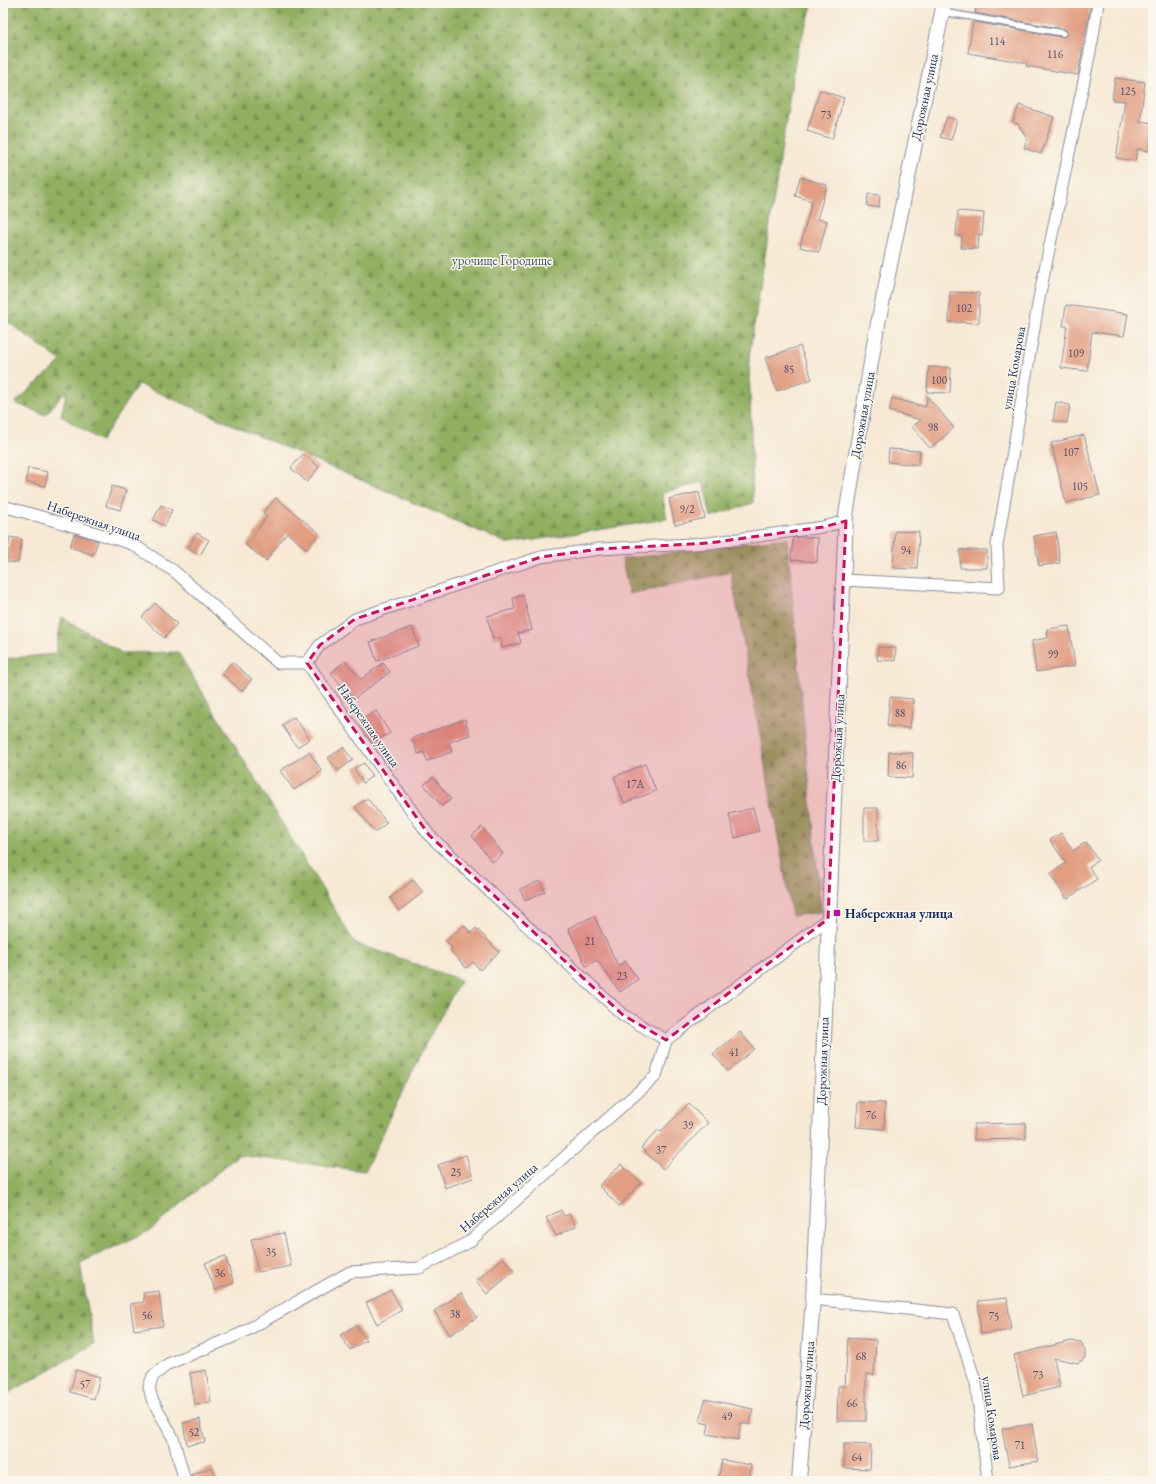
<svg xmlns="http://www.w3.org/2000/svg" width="1156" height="1484" font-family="'EB Garamond',serif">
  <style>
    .forest { fill: url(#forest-firs); stroke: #566f60 }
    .building { fill: #e19e83 }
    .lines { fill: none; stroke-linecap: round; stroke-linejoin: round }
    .service-casing { stroke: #898c9a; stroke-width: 8 }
    .minor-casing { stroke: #898c9a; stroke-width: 13 }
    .tertiary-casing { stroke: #898c9a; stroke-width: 16 }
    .service { stroke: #fff; stroke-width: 5.5 }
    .minor { stroke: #fff; stroke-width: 11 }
    .tertiary { stroke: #fff; stroke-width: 14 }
    .marked { fill: #c2185b; fill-opacity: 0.2; stroke: #c2185b; stroke-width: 3; stroke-dasharray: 8 5; stroke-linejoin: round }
    .poi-dot { fill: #b5179e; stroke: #fbf7ec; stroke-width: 1.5 }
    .labels { text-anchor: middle; stroke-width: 3; stroke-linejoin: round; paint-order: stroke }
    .number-label { font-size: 11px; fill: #4c4b67 }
    .street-label { font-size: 13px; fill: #1b2f5e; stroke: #fbf7ec }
    .park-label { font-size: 13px; fill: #425662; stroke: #fbf7ec }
    .poi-label { font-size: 13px; font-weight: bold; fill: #1b2f5e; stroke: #fbf7ec; text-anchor: start }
  </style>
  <defs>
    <pattern id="forest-firs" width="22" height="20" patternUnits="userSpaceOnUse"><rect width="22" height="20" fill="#91af61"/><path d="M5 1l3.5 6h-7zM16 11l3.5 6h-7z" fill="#768f53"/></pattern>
  </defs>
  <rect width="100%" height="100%" fill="#fbf7ec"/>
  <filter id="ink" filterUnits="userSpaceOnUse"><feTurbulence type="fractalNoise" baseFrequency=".025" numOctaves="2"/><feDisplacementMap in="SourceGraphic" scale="8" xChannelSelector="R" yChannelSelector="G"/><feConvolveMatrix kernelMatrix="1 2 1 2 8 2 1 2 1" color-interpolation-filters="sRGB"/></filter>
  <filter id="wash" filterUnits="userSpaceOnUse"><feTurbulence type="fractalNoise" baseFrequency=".012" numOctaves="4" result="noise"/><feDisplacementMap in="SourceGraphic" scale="16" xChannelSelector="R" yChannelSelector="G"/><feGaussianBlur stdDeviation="0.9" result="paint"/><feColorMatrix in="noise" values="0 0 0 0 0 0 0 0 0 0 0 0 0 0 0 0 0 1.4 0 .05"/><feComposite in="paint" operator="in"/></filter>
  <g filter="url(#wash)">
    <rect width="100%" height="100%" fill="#f7e9d5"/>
    <!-- forest -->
    <path class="forest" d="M3,3H813L796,56L749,358L753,503L711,517L703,482L662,493L667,519L509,544L138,384L101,441L61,416L67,390L45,415L15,403L61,361L7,321L3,322Z
      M787,538L821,912L792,916L731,572L629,594L622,559Z
      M62,617L122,653L178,652L355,943L461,980L427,1041L365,1171L238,1155L151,1230L80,1263L94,1344L9,1393L3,1373V659L55,654Z"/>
    <g id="blocks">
      <!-- building -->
      <path class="building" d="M977,3H1091L1078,75L1026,66L1027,63L968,53L973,22L1062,37L1067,34L1064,29L975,13Z
        M1115,78L1145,82L1140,121L1153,123L1149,151L1137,149L1135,161L1116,158L1125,101L1112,100Z
        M820,90L844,98L832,139L807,131Z
        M1019,105L1054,117L1041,154L1024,148L1027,139L1018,124L1013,122Z
        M947,117L957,120L951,140L940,137Z
        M800,177L827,185L817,219L827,221L819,252L800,247L812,201L795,196Z
        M868,194L880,195L879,207L867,206Z
        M958,211L984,213L982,235L979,234L978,249L961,248L962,236H956Z
        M950,292L979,293V323L949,322Z
        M1066,305L1128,314L1124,336L1092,332L1087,371L1061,368L1067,326H1063Z
        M800,346L812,379L777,391L765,358Z
        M929,367L951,368L950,393L927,392Z
        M927,396L954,428L930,448L912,427L921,420L889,411L892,398L926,407Z
        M1056,402L1070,405L1067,423L1053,421Z
        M1084,435L1100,495L1066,503L1051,443Z
        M889,449L920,451L918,465L888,462Z
        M303,454L319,467L307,482L291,468Z
        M28,468L48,472L45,486L26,482Z
        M112,486L126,490L120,510L106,506Z
        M699,492L705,518L675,525L669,499Z
        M276,498L319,533L307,549L287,533L266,561L246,545L267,517L263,513Z
        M161,505L172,510L165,526L153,520Z
        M895,531L919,532L917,569L893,568Z
        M1056,532L1060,563L1039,566L1034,536Z
        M197,533L209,540L200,555L188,548Z
        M74,534L98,541L93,555L70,547Z
        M10,537L22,539L18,563L6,562Z
        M801,537L818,538L817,562L791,560L793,538Z
        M960,550H987V568H960Z
        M523,595L532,630L518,633L521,643L502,648L500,637L493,639L487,616L515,609L513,598Z
        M155,603L177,624L164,638L142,617Z
        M1069,626L1075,666L1036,672L1032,641L1048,638L1047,629Z
        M412,627L419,646L377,661L370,642Z
        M878,647L896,648L895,661L877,660Z
        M345,661L361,679L383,663L390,672L354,699L331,673Z
        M232,662L252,679L242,691L222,674Z
        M890,697L913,699L910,728L887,726Z
        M376,711L390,733L374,742L361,720Z
        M294,717L310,739L297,747L282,725Z
        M465,719L470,735L449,742L452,752L427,761L424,752L418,754L412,738Z
        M343,747L353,760L338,771L328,758Z
        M309,752L322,771L294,790L280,771Z
        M889,752L913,753L912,778L888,777Z
        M364,763L372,776L363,783L354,768Z
        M645,764L656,791L624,803L614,777Z
        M433,777L451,799L442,806L424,785Z
        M367,798L387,823L375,832L355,807Z
        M753,808L759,831L735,838L729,814Z
        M864,808H878V841H864Z
        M482,827L503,854L492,862L472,836Z
        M1061,833L1073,851L1086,842L1098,860L1089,867L1097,879L1067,899L1050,874L1066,863L1050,840Z
        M413,880L423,892L399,911L390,898Z
        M540,881L545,892L525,900L520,889Z
        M594,916L618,966L625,961L638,979L620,992L597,960L586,966L568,928Z
        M464,925L471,933L476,928L499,952L480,970L473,962L466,968L450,950L452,948L446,941Z
        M740,1032L754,1049L728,1071L713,1054Z
        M858,1102L885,1103L884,1129L856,1127Z
        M689,1104L708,1123L663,1169L641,1148L658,1130L660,1132Z
        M1026,1123V1139L974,1140V1124Z
        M466,1155L473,1178L445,1188L438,1165Z
        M621,1164L641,1183L619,1206L599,1186Z
        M561,1210L564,1216L569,1214L576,1226L556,1236L546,1218Z
        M284,1233L291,1266L258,1272L251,1239Z
        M225,1256L234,1283L215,1290L205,1263Z
        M503,1258L514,1271L487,1294L476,1281Z
        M391,1290L402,1310L377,1324L366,1303Z
        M159,1291L163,1326L134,1330L130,1304L144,1302L143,1293Z
        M461,1293L477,1317L450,1335L434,1311Z
        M1007,1298L1011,1330L981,1334L978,1301Z
        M356,1325L366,1340L350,1350L340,1335Z
        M848,1338L876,1340L874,1375L866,1374V1421H837L838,1386H845Z
        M1071,1341L1081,1342L1085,1351V1358L1078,1363L1054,1358L1060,1387L1023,1396L1014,1355Z
        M76,1370L100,1377L94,1399L70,1392Z
        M206,1370L211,1402L195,1405L190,1373Z
        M705,1399L753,1409L750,1425L741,1423L738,1440L707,1434L709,1424L700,1422Z
        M200,1419L205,1442L187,1445L183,1423Z
        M1032,1424L1038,1461L1009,1466L1002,1429Z
        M844,1444L871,1445L870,1469L844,1468Z
        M722,1460L751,1465L749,1481H718Z
        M212,1467L218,1481H192L191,1475Z"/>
    </g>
  </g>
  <g filter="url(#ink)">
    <use href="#blocks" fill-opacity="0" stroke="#898c9a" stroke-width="1"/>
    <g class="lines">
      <!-- service casing -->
      <g class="service-casing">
        <path id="service" d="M943,12L1063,33"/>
      </g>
      <!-- minor casing -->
      <g class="minor-casing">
        <path id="minor" d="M3,506L80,528L132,544L174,571L278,663H307L429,835L623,1015L666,1040
          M844,580L999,588L997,545L1040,293L1092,42L1098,3
          M307,663L320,645L355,619L541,557L600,549L709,543L823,527L846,521
          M813,1299L953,1314L976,1383L988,1481
          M185,1481L173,1438L152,1399L149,1387L153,1376L168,1364L240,1334L350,1272L419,1268L469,1242L656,1076L666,1040L828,919"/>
      </g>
      <!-- tertiary casing -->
      <g class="tertiary-casing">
        <path id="tertiary" d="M799,1481L813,1299L846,515L875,338L944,3"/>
      </g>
      <!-- service -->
      <use href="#service" class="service"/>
      <!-- minor -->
      <use href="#minor" class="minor"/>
      <!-- tertiary -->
      <use href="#tertiary" class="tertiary"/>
    </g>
  </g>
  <!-- marked area -->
  <path class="marked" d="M846,521L828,919L666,1040L623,1015L429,835L307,663L320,645L355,619L541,557L600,549L709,543L823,527Z"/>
  <!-- markers -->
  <rect class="poi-dot" x="833" y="909" width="8" height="8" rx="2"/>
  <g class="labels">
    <!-- number labels -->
    <g class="number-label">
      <text x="997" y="45">114</text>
      <text x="1055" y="58">116</text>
      <text x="1128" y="95">125</text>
      <text x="826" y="119">73</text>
      <text x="964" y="312">102</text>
      <text x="1076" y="357">109</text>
      <text x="789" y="373">85</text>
      <text x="939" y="384">100</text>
      <text x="933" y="431">98</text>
      <text x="1071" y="456">107</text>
      <text x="1080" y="490">105</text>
      <text x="687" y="513">9/2</text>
      <text x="906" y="554">94</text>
      <text x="1053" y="658">99</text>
      <text x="900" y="717">88</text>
      <text x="901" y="769">86</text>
      <text x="635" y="788">17А</text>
      <text x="590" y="945">21</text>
      <text x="622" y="980">23</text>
      <text x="734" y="1056">41</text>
      <text x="871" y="1119">76</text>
      <text x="688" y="1129">39</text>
      <text x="661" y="1154">37</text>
      <text x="456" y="1176">25</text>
      <text x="271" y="1256">35</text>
      <text x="220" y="1277">36</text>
      <text x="455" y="1318">38</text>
      <text x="147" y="1319">56</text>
      <text x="994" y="1320">75</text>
      <text x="861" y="1360">68</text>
      <text x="1038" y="1379">73</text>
      <text x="85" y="1388">57</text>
      <text x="852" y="1407">66</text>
      <text x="727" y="1420">49</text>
      <text x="194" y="1436">52</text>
      <text x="1020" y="1449">71</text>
      <text x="857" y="1461">64</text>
    </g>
    <!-- street labels -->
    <g class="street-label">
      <text transform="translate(924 97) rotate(-78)" y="5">Дорожная улица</text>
      <text transform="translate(1013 368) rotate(-80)" y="5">улица Комарова</text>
      <text transform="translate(862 415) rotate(-80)" y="5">Дорожная улица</text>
      <text transform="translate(94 520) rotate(19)" y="5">Набережная улица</text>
      <text transform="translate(369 725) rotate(55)" y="5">Набережная улица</text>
      <text transform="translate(837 738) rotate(-87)" y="5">Дорожная улица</text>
      <text transform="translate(822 1061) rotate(-88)" y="5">Дорожная улица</text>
      <text transform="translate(498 1197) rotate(-41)" y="5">Набережная улица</text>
      <text transform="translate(806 1385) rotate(-86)" y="5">Дорожная улица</text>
      <text transform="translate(993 1418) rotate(82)" y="5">улица Комарова</text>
    </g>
    <!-- park labels -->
    <g class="park-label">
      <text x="502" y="265">урочище Городище</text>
    </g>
    <!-- poi labels -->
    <g class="poi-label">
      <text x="845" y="918">Набережная улица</text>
    </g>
  </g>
  <!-- margin -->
  <rect width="1156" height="1484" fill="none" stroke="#fbf7ec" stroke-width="16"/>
</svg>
